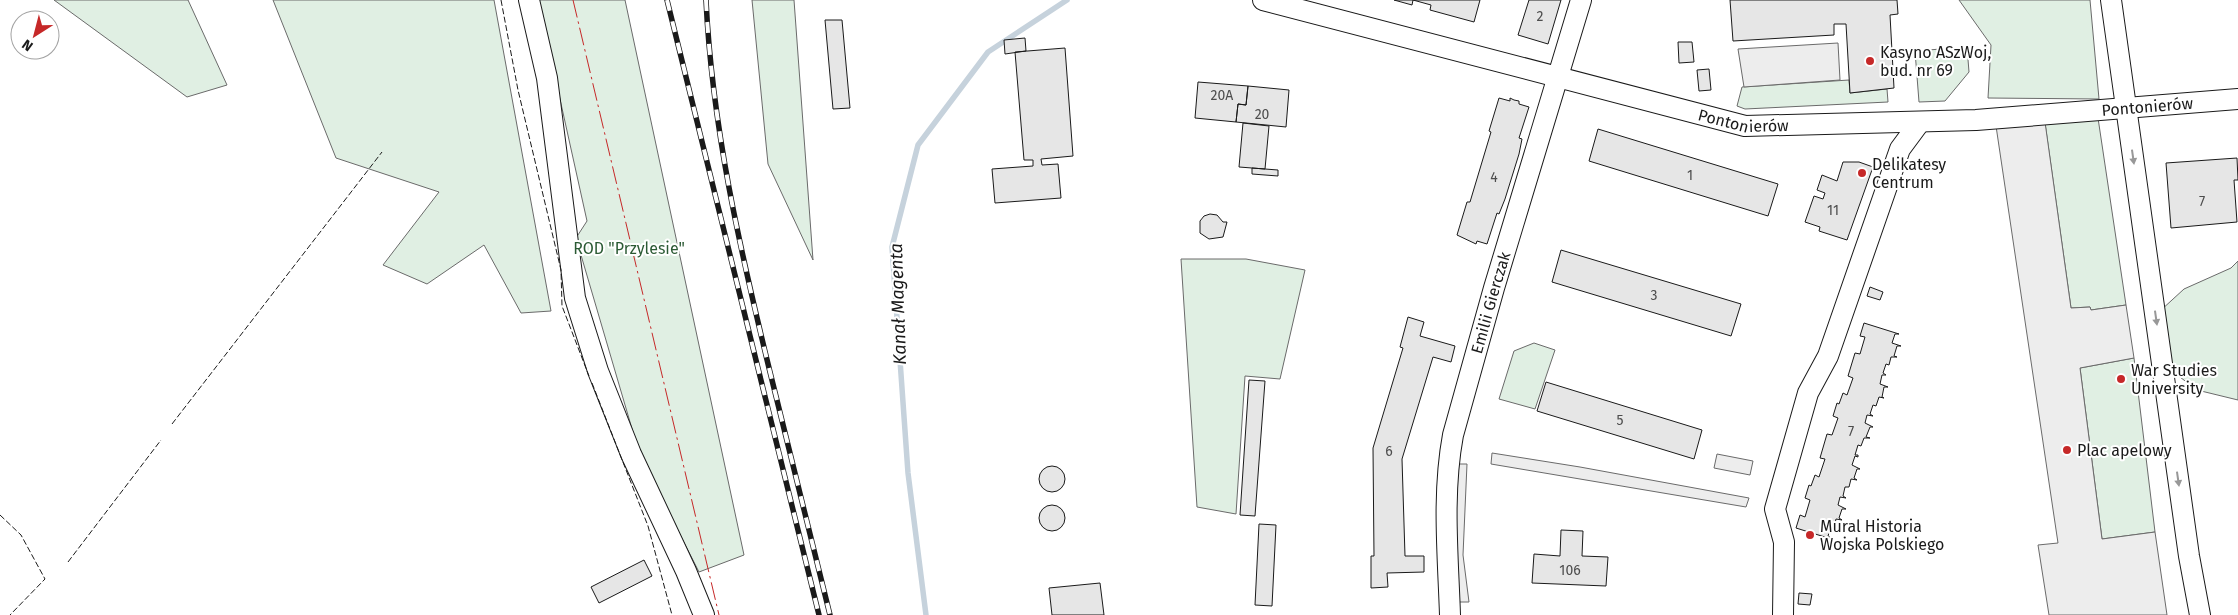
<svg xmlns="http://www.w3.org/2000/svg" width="2238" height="615" font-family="'Fira Sans',sans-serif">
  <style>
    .green { fill: #e0efe3; stroke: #6a6a6a }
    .parking { fill: #ededed; stroke: #6a6a6a }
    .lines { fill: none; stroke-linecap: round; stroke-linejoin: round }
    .stream { stroke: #c6d2dc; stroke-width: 5.5 }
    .building { fill: #e6e6e6; stroke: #1a1a1a }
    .minor-casing { stroke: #1a1a1a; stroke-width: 22 }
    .minor { stroke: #fff; stroke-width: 20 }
    .rail-casing { stroke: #1a1a1a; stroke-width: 5.5 }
    .rail { stroke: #fff; stroke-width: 4; stroke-dasharray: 11; stroke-linecap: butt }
    .fence { stroke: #1a1a1a; stroke-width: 1; stroke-dasharray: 6 2.5; stroke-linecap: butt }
    .power { stroke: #c62828; stroke-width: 1; stroke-dasharray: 18 4 2.5 4; stroke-linecap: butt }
    .oneway { fill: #989898 }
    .poi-dot { fill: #c62828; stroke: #fff; stroke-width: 2 }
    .labels { text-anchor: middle; stroke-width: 4; stroke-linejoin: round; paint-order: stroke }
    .number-label { font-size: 14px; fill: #4d4d4d }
    .poi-label { font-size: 16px; fill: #1a1a1a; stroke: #fff; text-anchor: start }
    .street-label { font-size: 16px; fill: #1a1a1a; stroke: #fff }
    .park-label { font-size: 16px; fill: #2b5a34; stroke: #fff }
    .water-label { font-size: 18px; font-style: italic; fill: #1a1a1a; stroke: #fff }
  </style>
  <rect width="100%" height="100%" fill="#fff"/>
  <!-- green -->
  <path class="green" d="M54,0H188L227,85L187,97Z
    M273,0H494L551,311L521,313L484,245L427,284L383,265L439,192L336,158Z
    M538,0H625L744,555L699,572L640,456L576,238L587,221Z
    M752,0H794L813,260L768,164Z
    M1959,0H2090L2099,99L1988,98L1991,45Z
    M1967,47L1969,72L1945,101L1919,102L1915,51Z
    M1849,80L1850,93L1887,89L1888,102L1745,109L1737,106L1742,87Z
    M2098,118L2126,305L2091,310L2090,307L2071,308L2045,123Z
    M1181,259H1246L1305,270L1280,379L1245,376L1236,514L1197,507Z
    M2238,261V400L2197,390L2172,371L2160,311L2184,289L2231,268Z
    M1534,343L1555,350L1535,409L1499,399L1514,351Z
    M2134,358L2155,532L2102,539L2080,368Z"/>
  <!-- parking -->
  <path class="parking" d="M1838,43L1840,80L1744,87L1738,49Z
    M2045,122L2071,308L2090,307L2091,310L2126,305L2134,358L2080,368L2102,539L2155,532L2167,615H2049L2038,545L2058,543L1996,126Z
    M1492,453L1580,467L1749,498L1746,507L1491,464Z
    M1717,454L1753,461L1750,475L1714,468Z
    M1456,464H1467L1463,555L1469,602H1458L1454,546Z"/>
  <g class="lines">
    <!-- stream -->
    <path class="stream" d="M926,615L908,473L892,247L918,145L988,52L1067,0"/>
  </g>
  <!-- building -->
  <path class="building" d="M1394,0H1480L1474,22L1430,10L1431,5L1413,0L1412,5Z
    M1529,0H1561L1548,44L1518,35Z
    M1730,0H1897L1898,14L1890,15L1894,88L1850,93L1846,24H1834V35L1733,41Z
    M825,20H842L850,108L833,109Z
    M1025,38L1026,51L1005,54L1004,40Z
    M1678,42H1692L1694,62L1679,63Z
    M1065,48L1073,156L1041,159L1042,165L1058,164L1061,198L995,203L992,169L1033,166V160H1024L1015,52Z
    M1709,69L1711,90L1699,91L1697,70Z
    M1198,82L1248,86L1246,105L1238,104L1236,122L1195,118Z
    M1248,86L1289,90L1286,127L1236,122L1238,104L1246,105Z
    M1499,98L1510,101V98L1514,100L1519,101V104L1529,107L1519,138L1522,139L1519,154L1505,199L1499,214L1497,213L1487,244L1477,241L1476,244L1457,235L1467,202H1470L1491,132L1489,131Z
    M1243,123L1269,126L1265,169L1239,167Z
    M1598,129L1778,184L1768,216L1589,161Z
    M2237,158L2238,180H2234L2237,222L2171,228L2166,163Z
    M1843,162H1859L1873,167L1847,240L1819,231L1820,227L1805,222L1814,196L1823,199L1825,193L1817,190L1822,175L1837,181Z
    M1252,168L1278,170V176L1252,174Z
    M1210,214L1217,215L1223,222H1227L1223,237L1209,239L1200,233V221L1204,216Z
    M1561,250L1741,304L1731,336L1552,282Z
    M1870,287L1883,292L1880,300L1867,296Z
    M1408,317L1424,322L1420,336L1455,346L1451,362L1433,357L1402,459L1405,556H1424V572L1387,573L1388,587L1371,588V556H1374L1373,448L1403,348L1400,347Z
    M1864,323L1899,334H1895L1892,343L1901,346H1897L1894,356L1897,357H1891L1889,365L1886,364L1883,373L1886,375H1882L1880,384L1888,387H1884L1882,397L1884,398L1879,397L1876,406L1873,405L1870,414L1873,416L1867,415L1865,423L1873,427H1870L1866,437L1870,438H1864L1861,446L1858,445L1855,455H1858V457L1855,456L1852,465L1860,469H1857L1854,478L1857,480L1851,479L1849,487H1845L1843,496L1846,498L1840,497L1838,505L1846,509H1842L1839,518L1842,520L1836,519L1834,528L1831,527L1828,536L1831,538H1828L1796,528L1800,515L1805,517L1810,500L1805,498L1809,485L1811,486L1815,475L1819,477L1825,459L1820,458L1827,434L1832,435L1838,418L1833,416L1837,403L1839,404L1843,393L1847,395L1853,378L1848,376L1855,353L1860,354L1865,337L1860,336Z
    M1249,380L1265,381L1255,516L1240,515Z
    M1546,382L1702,430L1694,459L1537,411Z
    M1039 479a13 13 0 1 1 26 0a13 13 0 1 1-26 0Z
    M1039 518a13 13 0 1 1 26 0a13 13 0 1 1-26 0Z
    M1259,524L1276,525L1272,606L1255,605Z
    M1561,530L1583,531L1582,556L1608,557L1606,586L1532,583L1534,554L1560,556Z
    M644,560L652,576L599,603L591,587Z
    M1100,583L1104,615H1052L1049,588Z
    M1799,593L1812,594L1810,605L1798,604Z"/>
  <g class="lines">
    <!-- minor casing -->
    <g class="minor-casing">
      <g id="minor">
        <path d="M529,0L547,78L575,298L598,371L631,454L686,571L704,615"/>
        <path id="s1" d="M1263,0L1745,126L1976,120L2238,99"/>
        <path d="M2111,0L2189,556L2200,615"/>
        <path id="s2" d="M1450,615C1448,555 1442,494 1453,435L1494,288L1581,0"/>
        <path d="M1783,615L1784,542L1775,509L1808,393L1828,356L1900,149L1920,122"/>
      </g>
    </g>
    <!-- minor -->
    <use href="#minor" class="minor"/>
    <!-- rail casing -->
    <g class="rail-casing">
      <path id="rail" d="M667,0L819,615
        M706,0C712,127 740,249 770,372C790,453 810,534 830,615"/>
    </g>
    <!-- rail -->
    <use href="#rail" class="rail"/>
    <!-- fence -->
    <path class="fence" d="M501,0L518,90L561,270L562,306L589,376
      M592,383L648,526L672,615
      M172,424L382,152
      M0,515L21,535L45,579L10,615
      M68,562L161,440"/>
    <!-- power -->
    <path class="power" d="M573,0L719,615"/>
  </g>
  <!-- one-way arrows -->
  <defs><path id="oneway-solid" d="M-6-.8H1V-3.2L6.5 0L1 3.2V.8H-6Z" transform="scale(1.25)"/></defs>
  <g class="oneway">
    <use href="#oneway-solid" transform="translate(2133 157) rotate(82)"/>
    <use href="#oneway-solid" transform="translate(2156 318) rotate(82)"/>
    <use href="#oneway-solid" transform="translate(2178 479) rotate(82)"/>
  </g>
  <!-- markers -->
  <g class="poi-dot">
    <circle cx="1870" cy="61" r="5"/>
    <circle cx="1862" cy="173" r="5"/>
    <circle cx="2121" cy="379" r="5"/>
    <circle cx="2067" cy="450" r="5"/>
    <circle cx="1810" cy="535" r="5"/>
  </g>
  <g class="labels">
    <!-- number labels -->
    <g class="number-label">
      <text x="1540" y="21">2</text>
      <text x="1222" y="100">20A</text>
      <text x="1262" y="119">20</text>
      <text x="1690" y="180">1</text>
      <text x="1494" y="182">4</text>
      <text x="2202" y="206">7</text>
      <text x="1833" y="215">11</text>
      <text x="1654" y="300">3</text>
      <text x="1620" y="425">5</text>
      <text x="1851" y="436">7</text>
      <text x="1389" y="456">6</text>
      <text x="1570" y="575">106</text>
    </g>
    <!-- poi labels -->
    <g class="poi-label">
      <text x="1880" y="58">Kasyno ASzWoj,<tspan x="1880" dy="18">bud. nr 69</tspan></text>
      <text x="1872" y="170">Delikatesy<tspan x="1872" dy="18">Centrum</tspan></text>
      <text x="2131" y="376">War Studies<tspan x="2131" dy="18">University</tspan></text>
      <text x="2077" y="456">Plac apelowy</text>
      <text x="1820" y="532">Mural Historia<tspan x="1820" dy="18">Wojska Polskiego</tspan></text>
    </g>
    <!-- street labels -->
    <g class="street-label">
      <text dy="6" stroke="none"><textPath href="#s1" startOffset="901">Pontonierów</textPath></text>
      <text dy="6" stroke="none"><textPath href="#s1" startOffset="496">Pontonierów</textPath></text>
      <text dy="6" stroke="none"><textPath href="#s2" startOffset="318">Emilii Gierczak</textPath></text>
    </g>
    <!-- park labels -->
    <g class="park-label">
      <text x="629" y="254">ROD "Przylesie"</text>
    </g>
    <!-- water labels -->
    <g class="water-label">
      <text transform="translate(898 304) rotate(-92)" y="6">Kanał Magenta</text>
    </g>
  </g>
  <!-- north arrow -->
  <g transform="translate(35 35) rotate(216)"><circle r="24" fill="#ffffff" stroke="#a3a3a3"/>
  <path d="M0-4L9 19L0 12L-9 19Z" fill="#c62828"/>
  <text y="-8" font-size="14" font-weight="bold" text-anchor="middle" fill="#1a1a1a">N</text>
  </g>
</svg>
